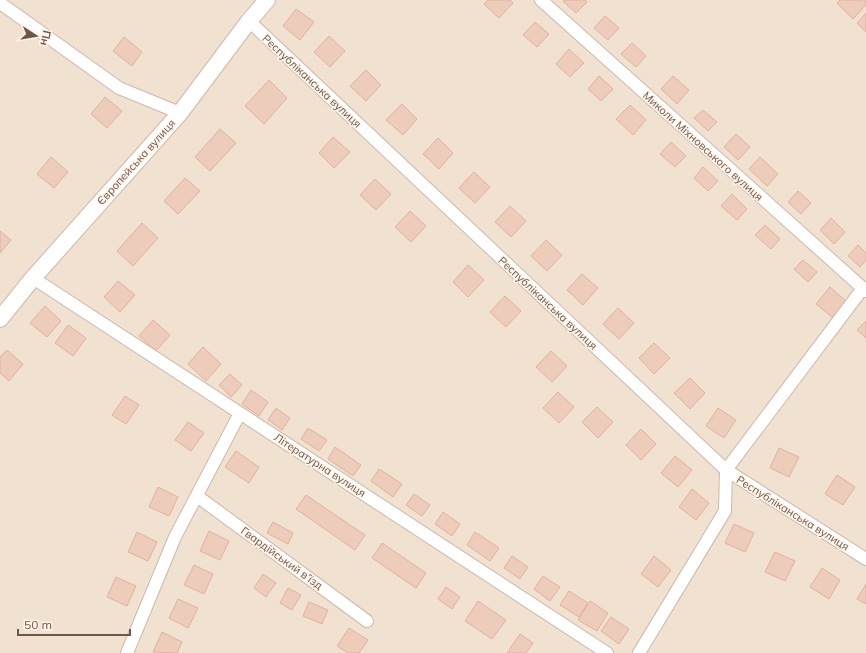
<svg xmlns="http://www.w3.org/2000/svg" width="866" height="653" font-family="Mulish,sans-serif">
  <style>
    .residential { fill: #f1e1d1 }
    .building { fill: #eeccbc; stroke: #e0b29d }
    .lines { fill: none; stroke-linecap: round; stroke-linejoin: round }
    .street-casing { stroke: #cdb9ad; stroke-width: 14 }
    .secondary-casing { stroke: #d0b8aa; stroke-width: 18 }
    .street { stroke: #fff; stroke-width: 12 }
    .secondary { stroke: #fff; stroke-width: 16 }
    .labels { text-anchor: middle; stroke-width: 3; stroke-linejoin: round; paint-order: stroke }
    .street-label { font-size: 11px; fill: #70554b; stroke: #fef4e8 }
  </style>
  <rect width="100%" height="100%" fill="#faefe2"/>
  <!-- residential -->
  <path class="residential" d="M0,0H866V653H0Z"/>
  <!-- building -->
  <path class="building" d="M488,0H510L513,3L499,18L484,4Z
    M565,0H585L587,2L576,13L563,1Z
    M840,0H865L866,5L853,19L837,3Z
    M296,9L314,22L300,40L283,26Z
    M866,13V32L857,23Z
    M605,16L619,28L608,40L594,28Z
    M535,22L549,34L537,47L523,35Z
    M329,36L345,51L330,67L314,52Z
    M124,37L142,52L132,66L113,51Z
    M632,43L646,56L636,67L621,54Z
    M569,49L584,63L570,77L556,64Z
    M366,70L381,85L366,101L350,86Z
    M599,76L613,89L601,101L588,89Z
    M673,76L689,90L677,104L661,89Z
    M269,80L287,98L264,124L245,106Z
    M105,97L122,111L107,128L91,114Z
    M402,104L417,119L403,135L386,120Z
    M630,105L646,120L633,135L616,119Z
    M703,110L717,122L708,131L694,118Z
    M220,129L236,143L210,171L195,157Z
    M736,134L750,147L738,160L724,147Z
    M333,137L350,152L334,168L319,153Z
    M438,138L453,153L439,169L423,154Z
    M671,142L686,156L675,167L660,154Z
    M51,157L68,172L54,188L37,174Z
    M760,157L778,174L767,186L749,169Z
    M703,167L718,181L708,191L694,178Z
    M474,172L490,187L475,203L459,188Z
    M185,178L200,191L178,214L164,201Z
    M375,179L391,194L376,210L360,195Z
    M798,191L811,203L801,214L788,202Z
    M732,194L747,209L737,220L721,206Z
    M510,206L526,221L511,237L495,222Z
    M410,211L426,226L411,242L395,227Z
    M831,218L845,232L834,244L820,230Z
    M142,223L158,238L133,266L117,251Z
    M765,225L780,239L771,249L755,235Z
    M0,231L11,240L0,253Z
    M546,240L562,255L547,271L531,256Z
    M858,245L866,253V260L860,267L848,256Z
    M803,260L817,272L808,282L794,269Z
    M468,265L484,280L468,297L453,282Z
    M582,274L598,288L583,305L567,290Z
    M118,281L135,295L120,312L104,297Z
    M830,287L847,302L833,318L816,304Z
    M505,296L521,311L506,327L490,312Z
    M45,306L61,321L47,337L30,323Z
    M618,308L634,323L619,339L603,324Z
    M153,320L170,335L156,351L139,336Z
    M866,321V338L857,330Z
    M68,325L86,338L73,356L55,343Z
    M654,343L670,358L654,374L639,358Z
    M203,347L221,364L206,381L188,364Z
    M7,350L23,364L9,381L0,373V357Z
    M551,351L567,366L552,382L536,367Z
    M230,374L242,385L231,397L219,385Z
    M690,378L705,393L690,409L674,393Z
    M251,390L268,402L259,416L242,404Z
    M558,392L574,407L559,423L543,408Z
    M125,396L139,405L126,424L112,415Z
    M597,407L613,422L598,438L582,422Z
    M276,408L290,418L282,430L268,420Z
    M718,408L736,420L724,438L706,426Z
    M188,422L204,433L191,451L175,440Z
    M308,428L327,440L319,451L301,439Z
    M641,429L656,444L641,460L626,445Z
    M335,447L361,465L353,476L328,459Z
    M779,448L799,457L789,477L770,468Z
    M236,451L259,467L249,483L225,467Z
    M675,456L692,470L678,487L661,473Z
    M379,469L402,484L393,497L371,481Z
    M837,475L855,487L843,505L825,494Z
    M158,487L178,497L169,516L149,507Z
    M692,489L709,503L696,520L679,507Z
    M414,494L430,505L422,516L406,505Z
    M306,495L365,535L355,550L296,509Z
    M443,512L460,524L452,536L435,524Z
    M273,522L293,533L288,544L267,533Z
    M734,524L754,533L745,552L725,543Z
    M209,531L229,541L220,560L200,551Z
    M137,532L157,542L148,561L128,552Z
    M475,532L499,548L490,561L467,545Z
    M382,543L426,573L416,588L372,558Z
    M775,552L795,561L785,581L765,572Z
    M512,556L528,567L520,579L504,568Z
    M654,556L671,570L658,587L641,574Z
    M194,565L213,574L204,594L184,585Z
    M822,568L840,580L829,599L810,587Z
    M263,574L276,583L266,597L254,588Z
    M543,576L560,587L550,601L534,589Z
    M116,577L136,586L127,606L107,597Z
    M866,584V604L857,599Z
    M446,587L460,597L452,609L438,599Z
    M288,588L301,595L292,610L280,603Z
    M569,591L588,603L579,617L560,605Z
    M178,599L198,608L188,628L169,618Z
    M478,601L506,620L492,639L465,621Z
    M590,601L608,613L597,631L578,620Z
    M309,602L328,610L322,624L303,616Z
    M611,617L629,629L619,644L601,631Z
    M349,628L368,640L359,653H348L337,646Z
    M162,632L182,642L177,653L153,652Z
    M520,634L533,643L526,653H507Z"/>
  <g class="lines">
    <!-- street casing -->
    <g class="street-casing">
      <path id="street" d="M541,0L866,291
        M0,3L119,88L180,113
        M249,21L726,470L866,559
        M33,278L607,653
        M197,496L367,621
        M127,653L175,537L240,413
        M639,653L725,511L726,470L863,288"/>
    </g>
    <!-- secondary casing -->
    <g class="secondary-casing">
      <path id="secondary" d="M0,319L33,278L180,113L249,21L267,0"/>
    </g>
    <!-- street -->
    <use href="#street" class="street"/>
    <!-- secondary -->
    <use href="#secondary" class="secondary"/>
  </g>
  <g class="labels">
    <!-- street labels -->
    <g class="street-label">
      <text transform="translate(312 81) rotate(43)" y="4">Республіканська вулиця</text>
      <text transform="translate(703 146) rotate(42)" y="4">Миколи Міхновського вулиця</text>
      <text transform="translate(136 162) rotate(-48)" y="4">Європейська вулиця</text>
      <text transform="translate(548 303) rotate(43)" y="4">Республіканська вулиця</text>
      <text transform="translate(320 465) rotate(33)" y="4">Літературна вулиця</text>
      <text transform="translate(793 513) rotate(32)" y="4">Республіканська вулиця</text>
      <text transform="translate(282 558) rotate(36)" y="4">Гвардійський в’їзд</text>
    </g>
  </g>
  <!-- north arrow -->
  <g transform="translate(36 36) rotate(102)" stroke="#fef4e8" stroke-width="3" paint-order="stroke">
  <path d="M0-3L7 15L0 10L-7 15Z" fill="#70554b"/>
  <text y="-6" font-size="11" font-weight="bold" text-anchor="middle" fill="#70554b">Пн</text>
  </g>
  <!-- scale -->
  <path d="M18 629v6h112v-6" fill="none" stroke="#70554b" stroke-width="2"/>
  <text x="24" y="629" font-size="12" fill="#70554b" stroke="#fef4e8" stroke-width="3" paint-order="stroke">50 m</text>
</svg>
